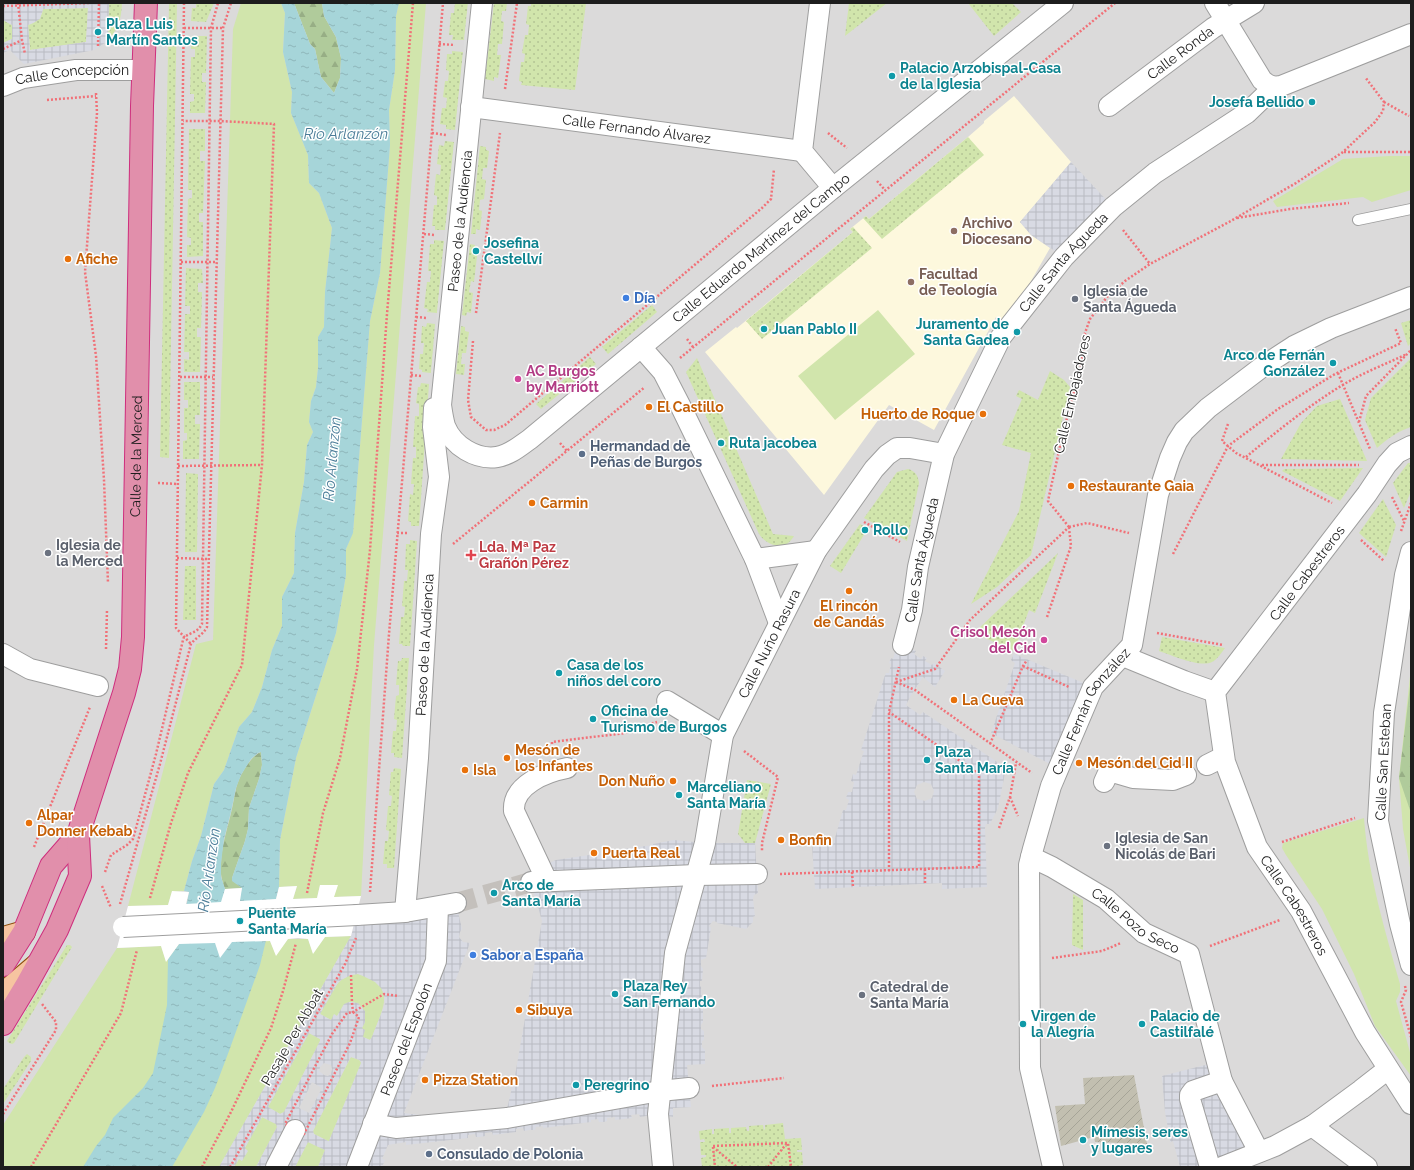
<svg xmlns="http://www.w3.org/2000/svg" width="1414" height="1170" font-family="Raleway,sans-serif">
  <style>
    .residential { fill: #dbdada }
    .education { fill: #fdf8dd }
    .construction { fill: url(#construction-furrows) }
    .grass { fill: #d1e5ac }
    .forest { fill: url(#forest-firs) }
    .garden { fill: url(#garden-dots) }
    .parking { fill: #ddd }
    .plaza { fill: url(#plaza-grid); fill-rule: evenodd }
    .water { fill: url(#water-ripples); fill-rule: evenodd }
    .pier { fill: #fff }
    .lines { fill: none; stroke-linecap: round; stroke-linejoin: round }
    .street-tunnel { stroke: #c4c0bc; stroke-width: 20; stroke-dasharray: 20 10; stroke-linecap: butt }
    .lane-casing { stroke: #9e9e9e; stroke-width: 12 }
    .street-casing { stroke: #9e9e9e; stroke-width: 22 }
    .primary-casing { stroke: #8d4d09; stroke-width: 24 }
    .highway-casing { stroke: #ce2e7d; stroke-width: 24 }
    .path { stroke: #f17178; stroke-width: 2.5; stroke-dasharray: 2 2; stroke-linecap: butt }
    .lane { stroke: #fff; stroke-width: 10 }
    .street { stroke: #fff; stroke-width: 20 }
    .primary { stroke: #f6c4a0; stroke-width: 22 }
    .highway { stroke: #e18fab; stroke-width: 22 }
    .street-bridge-casing { stroke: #9e9e9e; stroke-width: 22; stroke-linecap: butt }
    .street-bridge { stroke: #fff; stroke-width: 20 }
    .culture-dot { fill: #0f9aa8; stroke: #fff; stroke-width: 1.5 }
    .education-dot { fill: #8d6e63; stroke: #fff; stroke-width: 1.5 }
    .food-dot { fill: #e8710a; stroke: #fff; stroke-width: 1.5 }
    .shop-dot { fill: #3f7fe0; stroke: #fff; stroke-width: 1.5 }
    .worship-dot { fill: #6b7280; stroke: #fff; stroke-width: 1.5 }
    .hotel-dot { fill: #d1479c; stroke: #fff; stroke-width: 1.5 }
    .service-dot { fill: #5c6f8a; stroke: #fff; stroke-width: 1.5 }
    .health-dot { fill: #e0444e; stroke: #fff; stroke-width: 1.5 }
    .labels { text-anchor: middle; stroke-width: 3; stroke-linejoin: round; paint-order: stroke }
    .culture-label { font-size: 14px; font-weight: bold; fill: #0d838f; stroke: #fff; text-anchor: start }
    .street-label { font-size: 14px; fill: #1d1d1d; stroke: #fff }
    .education-label { font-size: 14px; font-weight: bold; fill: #785e54; stroke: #fff; text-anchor: start }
    .food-label { font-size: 14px; font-weight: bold; fill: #c56008; stroke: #fff; text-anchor: start }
    .worship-label { font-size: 14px; font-weight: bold; fill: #5b616d; stroke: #fff; text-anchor: start }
    .shop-label { font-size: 14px; font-weight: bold; fill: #366cbe; stroke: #fff; text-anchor: start }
    .hotel-label { font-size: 14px; font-weight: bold; fill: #b23c85; stroke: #fff; text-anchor: start }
    .service-label { font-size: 14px; font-weight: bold; fill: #4e5e75; stroke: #fff; text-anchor: start }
    .health-label { font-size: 14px; font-weight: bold; fill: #be3a42; stroke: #fff; text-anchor: start }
    .water-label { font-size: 15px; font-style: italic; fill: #4a7c98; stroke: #fff }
  </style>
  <defs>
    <pattern id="construction-furrows" width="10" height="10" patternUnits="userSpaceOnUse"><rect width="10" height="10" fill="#c2bfb0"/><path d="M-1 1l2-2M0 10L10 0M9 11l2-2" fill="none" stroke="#a6a497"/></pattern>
    <pattern id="forest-firs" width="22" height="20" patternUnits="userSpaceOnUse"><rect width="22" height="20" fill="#b0cb9b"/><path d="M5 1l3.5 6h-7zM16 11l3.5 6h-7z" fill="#97ae85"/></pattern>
    <pattern id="garden-dots" width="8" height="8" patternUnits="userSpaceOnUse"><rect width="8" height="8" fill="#d1e5ac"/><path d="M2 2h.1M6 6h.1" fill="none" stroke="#b3c494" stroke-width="1.8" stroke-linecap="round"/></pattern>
    <pattern id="plaza-grid" width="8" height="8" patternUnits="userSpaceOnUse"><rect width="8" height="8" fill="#d8dae3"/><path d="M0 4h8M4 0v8" fill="none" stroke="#b9bbc2"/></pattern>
    <pattern id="water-ripples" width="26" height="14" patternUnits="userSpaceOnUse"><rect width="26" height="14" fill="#a6d5d9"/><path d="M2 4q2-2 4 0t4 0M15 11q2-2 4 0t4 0" fill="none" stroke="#8eb6ba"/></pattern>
  </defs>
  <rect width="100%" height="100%" fill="#eee9e4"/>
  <!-- residential -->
  <path class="residential" d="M3,3H1411V1167H3Z"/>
  <!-- education -->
  <path class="education" d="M1014,96L1071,162L1020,222L1031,235L1050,248L1007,323L996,317L934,430L889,405L824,495L705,352L736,327L737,328L853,232L850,229L866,216L869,219L968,137L984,123V121Z"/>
  <!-- construction -->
  <path class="construction" d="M1134,1075L1147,1144L1095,1142L1094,1137L1061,1146L1055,1106L1085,1104L1083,1078Z"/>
  <!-- grass -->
  <path class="grass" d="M241,3H281L285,13L283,52L292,92L291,113L308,155L309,183L319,193L332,228L325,292L324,327L318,337V368L316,387L311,401L309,422L313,432L307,445L304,482L295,533L294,573L282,597V626L272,650L262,687L252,712L239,727L224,770L214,784L201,836L192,861L184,891L172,892L168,905L128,906L196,644L213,640L233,29Z
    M399,3H426L374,645L361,896L334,897L320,885L317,898L293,899L297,886L279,887L280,840L296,758L336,633L346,575V549L353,532L370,321L380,273L390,145L389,110L395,70L396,16Z
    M1389,156H1411V190L1372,202L1363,197L1277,207L1273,201L1343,159Z
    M878,310L915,354L835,420L798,376Z
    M1411,667V873L1403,829L1399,778Z
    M1364,818C1368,875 1385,930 1400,984V992L1396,1001L1411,1056V1076L1375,1026L1354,974L1322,909L1286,855L1282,848L1283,843Z
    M351,936L219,1167H3V1125L117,948L161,946L166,961L179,944L270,941L276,955L288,939H308L313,953L325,937Z
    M358,974C400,985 381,1011 372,1037L370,1040L363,1037L362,1028L365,1022L354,1002H350L337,1016L331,1020L320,1014C329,997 336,975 358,974Z
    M309,1033L320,1039V1041L284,1112L280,1114L268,1107Z
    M351,1057L359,1060L362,1063L329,1141H328L314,1134L313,1131Z
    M262,1117L276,1124L277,1127L256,1167H234L239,1158L242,1161L244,1149Z
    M308,1142L325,1150L318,1167H295Z"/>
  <!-- forest -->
  <path class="forest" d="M294,3H322L324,16L336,37L341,58L340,78L334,93L321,77L315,49L310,44Z
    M1411,678V813L1399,778Z
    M261,752L262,765L259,779L249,808L248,829L245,841L232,878L233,881L242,888L225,889C222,881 220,874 221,865C221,847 227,830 231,813C233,805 234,797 236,789C238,778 250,756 261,752Z"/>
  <!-- garden -->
  <path class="garden" d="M109,3H122C121,20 119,27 108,41Z
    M169,3H177L169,458L160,457Z
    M196,3H214L206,22L191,21L192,8H196Z
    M455,3H468L464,40H452L453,35H449L451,13H454Z
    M494,3H507L506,11H502L501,21L504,22L502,44H498L497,55H501L498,78L494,77V81L485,79Z
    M531,3H586L575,90L521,85L522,82L519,81L521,62H524L525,54L522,53L525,35H528L529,25L526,24L528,6H531Z
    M849,3H887L845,36Z
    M968,3H1012L1021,12L994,36Z
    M88,8L86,42L30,50L28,25C36,23 42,17 43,9Z
    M3,20L12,25V39L3,43Z
    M191,36H207L206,73H202V82H206L205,113H190V102L194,101V94H190L191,57H195V49H191Z
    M452,51L463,52L455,130L446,129V125L440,124L442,108H446L447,98L443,97L445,81H448L449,71L446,70L447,54H452Z
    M189,129H205V151H200V161H205L203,213H199V222H203V256L187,257V245H191V238L187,237L188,199L192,198V190H188Z
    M968,137L984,155L882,239L863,218L866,216L869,219Z
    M445,141L454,142L445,230H435V226H432L434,205H437V196L434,195L436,174L440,175L441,165L437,164L439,145L444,146Z
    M480,146L486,147V150L489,151L487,168H483L482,179L486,180L484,199L480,200L479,210L482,211L480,230L476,229V234H471Z
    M853,227L872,248L762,339L746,321L853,232L850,229Z
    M434,240L444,241L437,313L427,312L428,309L424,308L427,282H430L431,271H428L430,244H434Z
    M470,244L475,245V248H478L474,282L471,281L469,292L473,293L471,313L467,312L466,316L462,315Z
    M186,268L202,269L203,283H198V292H202L201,328H197V337H201L200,372H184V359L189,360V352H184L185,314H190V306H185Z
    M652,305L657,312L608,354L602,347Z
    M1411,320V343L1408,346L1401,323Z
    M427,323L435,324L431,373L422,372V370L419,369L420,354H423L424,343H421L422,326L426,327Z
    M461,326L465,327V331L469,332L466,353H462L461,364H465L464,375L456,374Z
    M590,357L596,364L541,409L536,404Z
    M697,358L773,534L794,536C792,539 789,543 785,545C775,548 764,542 759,534L686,372Z
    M1411,358V427C1398,431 1387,439 1377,448L1365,420L1371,398Z
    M1050,371L1064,380L1070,387L1031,555L997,587L971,604L1019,511L1031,453L1002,445L1022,399L1016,396L1019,390L1038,400Z
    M184,382H200V415H195V424H200L199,459H183V441L187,440V433H184V408H188V400H184Z
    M421,383L429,384L419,526H411V522L408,521L410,494L413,495L414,484H411L413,458H416V447H413L415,416H419V404L416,403L418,387H420Z
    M1340,399L1367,461L1281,459L1301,423L1317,406Z
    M1408,463H1411V491L1404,508L1393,483Z
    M1363,468L1340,501L1282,471L1284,469Z
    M908,469C915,471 918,475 919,483L907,541L864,518L897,472Z
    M186,473L198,474L197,552H185Z
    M1383,499L1396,525L1386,557L1359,533Z
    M860,524L868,528L841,573L830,566Z
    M410,540L417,541L410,646H403L402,644H399L401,617H404L405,607L402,606L404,581H407L408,570H405L406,544H410Z
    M1058,553L1035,613L1029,610L1014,651L974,633Z
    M185,566H196V620H183Z
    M1162,637L1225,648C1221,653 1218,659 1212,662C1200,668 1171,655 1159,651Z
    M402,658H409L402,758L394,757V753H391L393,731H396L397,720L394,719L396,696L399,695V685H396L398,661H401Z
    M394,768L401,769L394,868H387V864H383L385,841H388L389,831L386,830L388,806H391L392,796L389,795L391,772H393Z
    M747,780L771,784L755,843H745L738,834Z
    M1073,894L1083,900V950L1072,945Z
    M67,945H70L72,947L14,1043L12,1044L9,1043L7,1041Z
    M27,1054L31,1057V1061L3,1104V1089L24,1057Z
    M783,1123L785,1139L801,1138L802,1150H797V1152H802L803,1165L798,1166V1167H702L701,1158L706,1157V1155H701L700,1142H705L704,1139L700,1140L699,1131L712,1129V1134H714V1129L729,1128V1133H731V1128L746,1127L747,1131H749V1126L763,1125L764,1130L765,1129V1125Z"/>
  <!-- parking -->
  <path class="parking" d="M468,3H476L438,373H431Z"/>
  <!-- plaza -->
  <path class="plaza" d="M3,3H109L108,41L94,50L24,64L10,50L3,53V43L12,39V25L3,20ZM88,8L86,42L30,50L28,25L33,23L40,19L43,9Z
    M1071,162L1113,207L1064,257L1031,235L1020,222Z
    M903,645L916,651L914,654L921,659L923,656L927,658L925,661L932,665L934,663L945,671L935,687L923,677L910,697L906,705L920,715L923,712L1006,768L998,808L990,824H986L985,828L987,887L942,889V883L815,889L812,845H833L843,810H846L849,800L846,798L848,792H852L854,782L851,781L853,774L856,775L864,751L861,750L884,678L886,673H889L891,664L889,663L891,658L893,659L896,649ZM924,782L931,784L934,791L932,798L925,801L917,799L914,792L917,785Z
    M1014,654L1086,684L1050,764L991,733L1015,663L1011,660Z
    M674,840L705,843H755L758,893L754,895L753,899L755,916L753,917V922L746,929L717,923V922L713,921L709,926L711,928L706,958L701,960V966L703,969L702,981H700V986L701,987L702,1001L700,1003V1008L703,1010V1022L701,1025V1029L704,1031V1040L702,1041V1047L705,1050V1064L687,1065L691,1107L673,1108V1117L658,1114L640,1117L639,1114L631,1115L632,1118L615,1120V1117L607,1118V1121L604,1122H599L598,1119L591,1120V1122L543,1128V1126L536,1127L535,1130H529L524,1131L523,1128L516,1129V1132L493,1135L492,1132L485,1133V1136L480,1137H476L475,1134L468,1135V1138L406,1145V1142L388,1145L382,1159L385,1160L382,1167H318L325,1150L308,1142L295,1167H256L277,1127L276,1124L262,1117L245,1148L248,1151L242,1161L239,1159L234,1167H219L351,936L357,915L456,903L462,929L460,932L459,937L463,942L470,943L404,1113L427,1116L507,1109L516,1070L542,921L528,872L556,860L589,855L591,856L596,855L597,853H609L610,851L616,850L618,852L623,851V849L653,845V844ZM358,974L363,976L375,982L381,988L384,994L385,1004L382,1012L372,1037L370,1040L363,1037L365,1030L362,1028L365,1022V1011L358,1003L349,1002L344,1004L337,1016L334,1014L331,1020L320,1014L339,981L351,975ZM309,1033L320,1039V1041L284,1112L280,1114L268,1107ZM351,1057L360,1060L361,1063L329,1141H328L314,1134L313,1131L350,1058ZM324,1063L331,1065L332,1069L331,1073L328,1076L324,1075L319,1071L320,1067ZM312,1082L322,1088L309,1113L299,1108Z
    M1222,1058L1261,1135L1267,1159L1245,1167H1180L1173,1141L1170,1142V1139L1165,1112L1162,1076L1213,1063Z"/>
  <!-- water -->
  <path class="water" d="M281,3H294L310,44L315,49L321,77L334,93L340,78L341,58L336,37L324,16L322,3H399L396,16L395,70L389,110L390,145L380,273L370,321L353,533L346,549V575L336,633L296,758L280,840L279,887L260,965L229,1051L215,1088L204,1112L172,1167H83L96,1146L105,1135L113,1118L143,1088L153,1073L167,1005L168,959L179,944L189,892L184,891L192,861L201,836L214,784L224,770L239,727L252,712L262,687L272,650L282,626V597L294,573L295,533L304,482L307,445L313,432L309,422L311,401L316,387L318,368V337L324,327L325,292L332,228L319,193L309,183L308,155L291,113L292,92L283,52L285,13ZM261,752L262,765L259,779L249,808L248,829L245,841L232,878V881L242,888L239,901L222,902L225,889L221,877V863L224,839L231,812L236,788L241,775L251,759L258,753Z"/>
  <!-- pier -->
  <path class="pier" d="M320,885H338L334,897L361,896L351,936L325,937L313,954L308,939L298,938L288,939L276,956L270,941L232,942L220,958L215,943L179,944L166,962L161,946L117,948L128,906L168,905L172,891L189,892L186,904L221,902L225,889L242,888L240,901L276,899L279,887L297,886L293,899L317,898Z"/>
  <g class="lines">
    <!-- street-tunnel -->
    <path class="street-tunnel" d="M456,903L531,882"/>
    <!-- lane casing -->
    <g class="lane-casing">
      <path id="lane" d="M1358,220L1411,209"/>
    </g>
    <!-- street casing -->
    <g class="street-casing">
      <g id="street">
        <path id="s1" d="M482,3L441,405C442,412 443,419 445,426C453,446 476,460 497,457C510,455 520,446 530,439L833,188L1063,3"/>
        <path d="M820,3L802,151L833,188"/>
        <path d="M1215,3L1262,80L1267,84L1274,87"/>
        <path id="s2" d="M3,86L23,78L76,70H144"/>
        <path id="s3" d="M1109,106L1213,28L1254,3"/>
        <path id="s4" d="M471,107L802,151"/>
        <path d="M641,347L663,372L681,407L755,559L779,623"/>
        <path id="s5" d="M1411,446L1397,453L1387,464L1367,494L1215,692L1225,762L1257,847L1301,911L1365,1032L1411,1104"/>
        <path d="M1411,552L1405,575L1384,713L1378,821L1400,924L1411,965"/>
        <path d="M755,559L816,551"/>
        <path id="s6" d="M903,645L912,610L918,567L944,454L1001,337L1064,257L1113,207L1155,173L1247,113L1274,87L1281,86L1411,34"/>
        <path d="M3,654L30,669L98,686"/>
        <path d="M1123,656L1184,681L1215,692"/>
        <path d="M667,701L723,735"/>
        <path d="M1207,765L1223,757"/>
        <path d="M1104,782L1109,771L1133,778L1173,780L1186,775"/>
        <path id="s7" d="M1031,857L1052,867L1106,899L1144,933L1189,954L1222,1081"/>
        <path d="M547,881L514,811C512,785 546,772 567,768"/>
        <path d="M531,882L696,875L757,874"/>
        <path id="s8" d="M405,912L418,758L431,534L439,477L433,427L434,408"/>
        <path d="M357,915L405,912L456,903"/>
        <path d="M373,1124L396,1128L507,1118L660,1091L689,1088"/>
        <path d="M1312,1126L1367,1167"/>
        <path d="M276,1167L295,1130"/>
        <path id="s9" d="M357,1167L436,961L438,907"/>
        <path id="s10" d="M663,1167L658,1114L675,953L705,843L723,735L816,551L874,469L887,455L897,448H910L944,454"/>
        <path id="s11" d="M1053,1167L1030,1068L1029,865L1033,849L1051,786L1093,687L1132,645L1158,495L1170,458L1177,442L1184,431L1208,408L1262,367L1294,346L1331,328L1411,297"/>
        <path d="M1210,1167L1190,1099V1095L1193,1091L1222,1081L1259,1152"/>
        <path d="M1222,1167L1275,1146L1312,1126L1361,1090L1388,1069"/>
      </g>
    </g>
    <!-- primary casing -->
    <g class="primary-casing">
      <path id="primary" d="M3,938L24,932
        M3,994L37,965"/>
    </g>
    <!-- highway casing -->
    <g class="highway-casing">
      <g id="highway">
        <path d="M3,965L24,932L51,866L78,835"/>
        <path id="s12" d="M3,1024L26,986L57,930L80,876L78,835L124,693L130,669L133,637L142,106L146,3"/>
      </g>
    </g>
    <!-- path -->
    <path class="path" d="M18,3L22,40L25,54
      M184,3L176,628L191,644
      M3,6L89,3
      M184,28H223
      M439,44L455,45
      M98,46L99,3
      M3,49L22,40
      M505,89L517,3
      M96,93L97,113L85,272L96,356L104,480L108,583
      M47,100L96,96
      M1384,102L1409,116
      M432,133L446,135
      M828,133L847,148
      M1344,152H1411
      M877,181L885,190
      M1237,218L1290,209L1349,203
      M1123,230L1150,264
      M424,234L435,235
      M181,262H216
      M476,313L500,133
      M416,317L427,318
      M687,339L693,347
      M473,341L468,400L471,417L486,430H494L505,425L762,208L771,199L774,169
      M680,358L1115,3
      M1338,373L1370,449
      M411,375L421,376
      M180,377H213
      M1359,422L1366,396L1411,350
      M1228,424L1222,441L1236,453L1332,503
      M560,443L567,451
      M1246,457C1276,432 1307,407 1341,386C1362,373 1386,364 1407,354
      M1262,465H1359
      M178,466L262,465
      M158,483L178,484
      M1392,497L1404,521
      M864,522L900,542
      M1069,527L1048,501L1062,437L1076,384L1084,350L1085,333L1090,319L1107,297L1125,281L1150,264L1229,222L1296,183L1343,152L1375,122L1383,111L1384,102L1365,77
      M1069,527L1087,523L1129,533
      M1401,531L1411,503
      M397,533H409
      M1361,540L1384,561
      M453,544L645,387
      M1173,554L1228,446L1278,409L1335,374L1401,343L1395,328
      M177,558L208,559
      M1047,617L1071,546L1069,528
      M1157,633L1223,645
      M106,649L107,610
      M1023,666L1069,687
      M896,682L935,669L970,620L1069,527
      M896,682L915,690L1032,773
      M990,744L1023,666L1027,660
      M552,748V742L625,733L632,729L657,722
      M744,751L778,777L762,843V851
      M1010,797L1018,816
      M999,828L1010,797L1016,763
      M1282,842L1355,818
      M34,847L90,707
      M925,869V883
      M889,871V712L899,667
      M105,872L111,855L127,845L133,839L156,754L183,640L184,637C192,632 198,632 202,624L211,28L218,3
      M852,872L853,887
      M780,874L979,867V774L889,712
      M102,886L111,908
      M370,892L389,634L443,3
      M307,893L323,813L340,758L357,669L370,550L387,314L413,3
      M150,898L171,823L188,773L242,665L262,465L274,124L220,121H183
      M120,904L160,764L191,644C196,637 203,635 207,627L223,28L231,3
      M1210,946L1280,920
      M1052,958L1102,951L1121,943
      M351,975L352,1003L353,1012L384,994L399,996
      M1405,986L1406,990L1401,1002L1411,1037
      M353,1012L359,1017L350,1043L304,1134L285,1124L332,1034L347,1013Z
      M712,1086L784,1078
      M3,1114L56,1030V1022L42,1004
      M713,1146L788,1143L791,1167
      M713,1147L737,1167
      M713,1147L715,1167
      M31,1167L121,1013L137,950
      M202,1167L231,1112L271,1028L283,991L296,943
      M230,1167L345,964L356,938
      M768,1167L787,1143"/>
    <!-- lane -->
    <use href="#lane" class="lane"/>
    <!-- street -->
    <use href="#street" class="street"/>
    <!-- primary -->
    <use href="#primary" class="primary"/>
    <!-- highway -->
    <use href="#highway" class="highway"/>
    <!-- street-bridge casing -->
    <g class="street-bridge-casing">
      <path id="street-bridge" d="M123,927L357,915"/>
    </g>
    <!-- street-bridge -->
    <use href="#street-bridge" class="street-bridge"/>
  </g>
  <!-- markers -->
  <g class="culture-dot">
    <circle cx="98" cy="32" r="4"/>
    <circle cx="892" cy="76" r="4"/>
    <circle cx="1312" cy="102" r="4"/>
    <circle cx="476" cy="251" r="4"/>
    <circle cx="764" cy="329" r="4"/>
    <circle cx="1017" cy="332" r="4"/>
    <circle cx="1333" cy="363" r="4"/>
    <circle cx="721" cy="443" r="4"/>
    <circle cx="865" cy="530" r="4"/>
    <circle cx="559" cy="673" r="4"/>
    <circle cx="593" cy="719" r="4"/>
    <circle cx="927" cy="760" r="4"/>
    <circle cx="679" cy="795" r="4"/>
    <circle cx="494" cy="893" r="4"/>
    <circle cx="240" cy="921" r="4"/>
    <circle cx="615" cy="994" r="4"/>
    <circle cx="1023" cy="1024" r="4"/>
    <circle cx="1142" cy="1024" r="4"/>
    <circle cx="576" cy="1085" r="4"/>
    <circle cx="1083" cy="1140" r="4"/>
  </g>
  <g class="education-dot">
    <circle cx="954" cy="231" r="4"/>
    <circle cx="911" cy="282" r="4"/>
  </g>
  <g class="food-dot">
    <circle cx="68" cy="259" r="4"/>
    <circle cx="649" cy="407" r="4"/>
    <circle cx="983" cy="414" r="4"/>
    <circle cx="1071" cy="486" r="4"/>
    <circle cx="532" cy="503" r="4"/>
    <circle cx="849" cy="591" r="4"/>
    <circle cx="954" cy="700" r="4"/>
    <circle cx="507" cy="758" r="4"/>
    <circle cx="1079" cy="763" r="4"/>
    <circle cx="465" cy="770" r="4"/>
    <circle cx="673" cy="781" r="4"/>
    <circle cx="29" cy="823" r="4"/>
    <circle cx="781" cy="840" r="4"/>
    <circle cx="594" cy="853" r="4"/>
    <circle cx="519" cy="1010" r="4"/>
    <circle cx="425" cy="1080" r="4"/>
  </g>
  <g class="shop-dot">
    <circle cx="626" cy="298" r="4"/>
    <circle cx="473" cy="955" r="4"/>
  </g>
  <g class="worship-dot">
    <circle cx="1075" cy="299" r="4"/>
    <circle cx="48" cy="553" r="4"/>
    <circle cx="1107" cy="846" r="4"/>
    <circle cx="862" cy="995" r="4"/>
  </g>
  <g class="hotel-dot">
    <circle cx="518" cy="379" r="4"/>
    <circle cx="1044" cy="640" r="4"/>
  </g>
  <g class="service-dot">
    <circle cx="582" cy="454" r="4"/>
    <circle cx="429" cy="1154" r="4"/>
  </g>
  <path class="health-dot" d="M469 549h4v4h4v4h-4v4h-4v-4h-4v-4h4z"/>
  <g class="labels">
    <!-- culture labels -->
    <g class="culture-label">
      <text x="106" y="29">Plaza Luis<tspan x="106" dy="16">Martín Santos</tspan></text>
      <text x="900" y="73">Palacio Arzobispal-Casa<tspan x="900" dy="16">de la Iglesia</tspan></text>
      <text x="1304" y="107" text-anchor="end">Josefa Bellido</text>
      <text x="484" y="248">Josefina<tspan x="484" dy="16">Castellví</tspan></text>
      <text x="1009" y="329" text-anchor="end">Juramento de<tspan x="1009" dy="16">Santa Gadea</tspan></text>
      <text x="772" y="334">Juan Pablo II</text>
      <text x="1325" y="360" text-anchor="end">Arco de Fernán<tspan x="1325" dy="16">González</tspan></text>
      <text x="729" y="448">Ruta jacobea</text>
      <text x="873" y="535">Rollo</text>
      <text x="567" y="670">Casa de los<tspan x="567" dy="16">niños del coro</tspan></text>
      <text x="601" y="716">Oficina de<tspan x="601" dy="16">Turismo de Burgos</tspan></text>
      <text x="935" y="757">Plaza<tspan x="935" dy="16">Santa María</tspan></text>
      <text x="687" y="792">Marceliano<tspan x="687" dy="16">Santa María</tspan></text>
      <text x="502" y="890">Arco de<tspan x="502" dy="16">Santa María</tspan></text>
      <text x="248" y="918">Puente<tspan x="248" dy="16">Santa María</tspan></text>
      <text x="623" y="991">Plaza Rey<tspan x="623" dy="16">San Fernando</tspan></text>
      <text x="1031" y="1021">Virgen de<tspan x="1031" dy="16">la Alegría</tspan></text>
      <text x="1150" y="1021">Palacio de<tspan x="1150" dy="16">Castilfalé</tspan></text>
      <text x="584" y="1090">Peregrino</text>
      <text x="1091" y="1137">Mímesis, seres<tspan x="1091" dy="16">y lugares</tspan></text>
    </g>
    <!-- street labels -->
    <g class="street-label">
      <text dy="5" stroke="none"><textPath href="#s3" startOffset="89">Calle Ronda</textPath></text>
      <text dy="5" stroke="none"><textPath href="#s2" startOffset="71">Calle Concepción</textPath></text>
      <text dy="5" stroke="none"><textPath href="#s4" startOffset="167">Calle Fernando Álvarez</textPath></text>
      <text transform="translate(460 221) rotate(-84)" y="5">Paseo de la Audiencia</text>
      <text dy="5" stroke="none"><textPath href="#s1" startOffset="828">Calle Eduardo Martínez del Campo</textPath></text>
      <text dy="5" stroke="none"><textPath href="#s6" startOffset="423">Calle Santa Águeda</textPath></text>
      <text transform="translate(1072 394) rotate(-77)" y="5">Calle Embajadores</text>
      <text dy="5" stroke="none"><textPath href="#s12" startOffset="595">Calle de la Merced</textPath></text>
      <text dy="5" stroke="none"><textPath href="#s6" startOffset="87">Calle Santa Águeda</textPath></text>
      <text transform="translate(1307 573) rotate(-53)" y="5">Calle Cabestreros</text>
      <text dy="5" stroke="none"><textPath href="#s10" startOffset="541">Calle Nuño Rasura</textPath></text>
      <text dy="5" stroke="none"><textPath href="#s8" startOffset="268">Paseo de la Audiencia</textPath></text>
      <text dy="5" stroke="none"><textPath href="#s11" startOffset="472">Calle Fernán González</textPath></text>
      <text transform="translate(1383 762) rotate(-87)" y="5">Calle San Esteban</text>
      <text dy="5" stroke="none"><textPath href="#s5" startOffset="547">Calle Cabestreros</textPath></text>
      <text dy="5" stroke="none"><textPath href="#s7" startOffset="123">Calle Pozo Seco</textPath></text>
      <text transform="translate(292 1037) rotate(-60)" y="5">Pasaje Per Abbat</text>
      <text dy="5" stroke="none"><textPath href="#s9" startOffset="137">Paseo del Espolón</textPath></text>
    </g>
    <!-- education labels -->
    <g class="education-label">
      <text x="962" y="228">Archivo<tspan x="962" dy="16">Diocesano</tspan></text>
      <text x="919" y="279">Facultad<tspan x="919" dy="16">de Teología</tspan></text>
    </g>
    <!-- food labels -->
    <g class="food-label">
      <text x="76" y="264">Afiche</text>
      <text x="657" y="412">El Castillo</text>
      <text x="975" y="419" text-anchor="end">Huerto de Roque</text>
      <text x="1079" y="491">Restaurante Gaia</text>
      <text x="540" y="508">Carmin</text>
      <text x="849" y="611" text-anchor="middle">El rincón<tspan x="849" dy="16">de Candás</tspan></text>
      <text x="962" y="705">La Cueva</text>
      <text x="515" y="755">Mesón de<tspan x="515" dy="16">los Infantes</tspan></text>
      <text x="1087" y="768">Mesón del Cid II</text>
      <text x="473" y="775">Isla</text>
      <text x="665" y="786" text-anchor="end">Don Nuño</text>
      <text x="37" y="820">Alpar<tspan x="37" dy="16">Donner Kebab</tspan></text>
      <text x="789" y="845">Bonfin</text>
      <text x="602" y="858">Puerta Real</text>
      <text x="527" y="1015">Sibuya</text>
      <text x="433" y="1085">Pizza Station</text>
    </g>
    <!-- worship labels -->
    <g class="worship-label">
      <text x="1083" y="296">Iglesia de<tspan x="1083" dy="16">Santa Águeda</tspan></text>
      <text x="56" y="550">Iglesia de<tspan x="56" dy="16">la Merced</tspan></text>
      <text x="1115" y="843">Iglesia de San<tspan x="1115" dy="16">Nicolás de Bari</tspan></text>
      <text x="870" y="992">Catedral de<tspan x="870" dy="16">Santa María</tspan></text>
    </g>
    <!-- shop labels -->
    <g class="shop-label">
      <text x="634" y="303">Día</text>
      <text x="481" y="960">Sabor a España</text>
    </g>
    <!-- hotel labels -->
    <g class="hotel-label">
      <text x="526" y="376">AC Burgos<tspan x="526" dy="16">by Marriott</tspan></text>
      <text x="1036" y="637" text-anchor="end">Crisol Mesón<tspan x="1036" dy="16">del Cid</tspan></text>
    </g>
    <!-- service labels -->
    <g class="service-label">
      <text x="590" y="451">Hermandad de<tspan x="590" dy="16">Peñas de Burgos</tspan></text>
      <text x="437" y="1159">Consulado de Polonia</text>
    </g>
    <!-- health labels -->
    <g class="health-label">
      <text x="479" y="552">Lda. Mª Paz<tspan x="479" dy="16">Grañón Pérez</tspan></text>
    </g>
    <!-- water labels -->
    <g class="water-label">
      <text x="346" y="139">Río Arlanzón</text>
      <text transform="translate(332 459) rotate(-85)" y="5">Río Arlanzón</text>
      <text transform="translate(209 870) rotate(-82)" y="5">Río Arlanzón</text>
    </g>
  </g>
  <!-- border -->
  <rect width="1414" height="1170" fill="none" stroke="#1d1d1d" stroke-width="8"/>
</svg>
